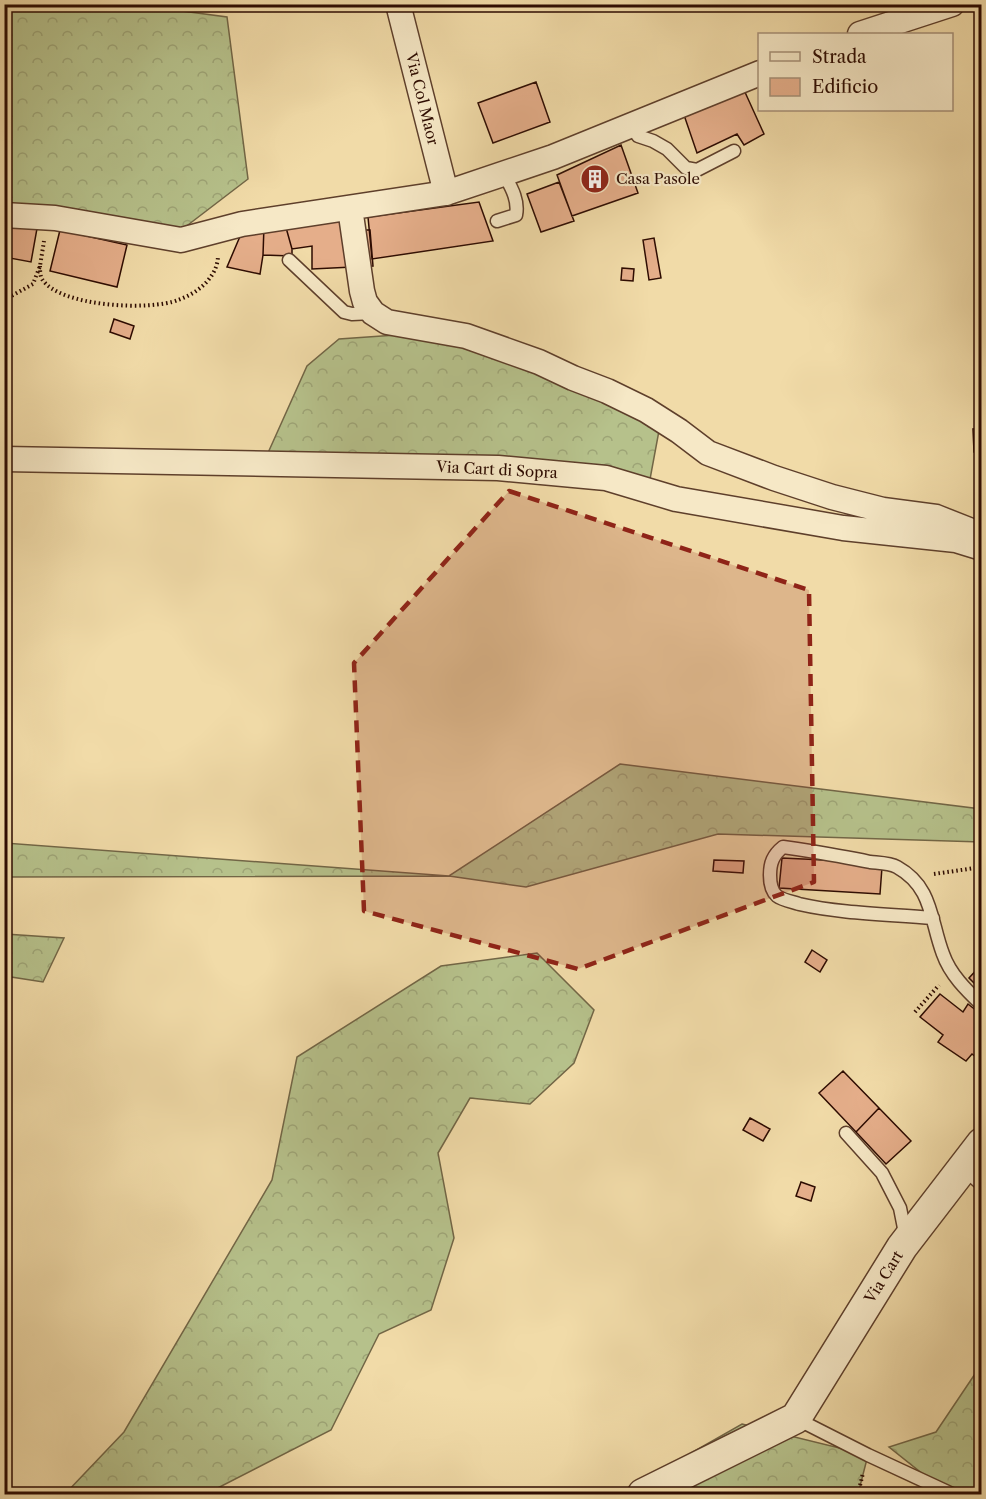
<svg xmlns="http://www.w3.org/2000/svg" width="986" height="1499" font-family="'Libre Caslon Text',serif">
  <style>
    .forest { fill: url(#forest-crowns); stroke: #726646; stroke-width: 1.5 }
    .building { fill: #e5ae8a; stroke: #2d0b01; stroke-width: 1.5 }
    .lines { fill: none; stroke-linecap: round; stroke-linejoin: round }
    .service-casing { stroke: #5e3f2b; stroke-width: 15 }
    .minor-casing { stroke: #5e3f2b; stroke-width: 27 }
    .tertiary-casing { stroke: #5e3f2b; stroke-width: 33 }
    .path { stroke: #2d0b01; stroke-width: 4; stroke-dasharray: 1.5 3; stroke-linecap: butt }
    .service { stroke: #f6e8c6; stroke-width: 12 }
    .minor { stroke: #f6e8c6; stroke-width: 24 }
    .tertiary { stroke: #f6e8c6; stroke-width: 30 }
    .marked { fill: #8f2418; fill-opacity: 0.2; stroke: #8f2418; stroke-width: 4.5; stroke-dasharray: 12 8; stroke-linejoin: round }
    .labels { text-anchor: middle; stroke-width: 4.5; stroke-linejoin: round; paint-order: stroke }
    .street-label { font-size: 15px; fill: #2d0b01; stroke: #f6e8c6 }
    .poi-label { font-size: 15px; fill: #2d0b01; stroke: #f6e8c6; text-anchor: start }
  </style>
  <defs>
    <pattern id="forest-crowns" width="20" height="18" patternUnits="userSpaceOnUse" patternTransform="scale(1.5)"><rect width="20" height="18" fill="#b6c18b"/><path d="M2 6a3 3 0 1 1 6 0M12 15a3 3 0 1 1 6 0" fill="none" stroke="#9da476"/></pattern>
  </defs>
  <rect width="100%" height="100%" fill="#f1dba8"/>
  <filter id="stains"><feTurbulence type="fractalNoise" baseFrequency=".00333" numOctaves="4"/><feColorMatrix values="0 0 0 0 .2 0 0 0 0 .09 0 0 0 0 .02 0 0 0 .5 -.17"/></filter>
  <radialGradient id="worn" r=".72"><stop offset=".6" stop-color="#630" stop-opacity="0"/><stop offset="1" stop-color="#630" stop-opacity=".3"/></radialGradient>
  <!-- forest -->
  <path class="forest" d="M129,4L227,17L248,179L180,231L5,213V5Z
    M439,332L661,420L648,490L606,478L263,464L307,366L339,339Z
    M620,764L981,809V842L718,834L526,887L449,876L5,877V843L449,876Z
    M5,934L64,938L43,982L5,976Z
    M537,953L594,1010L574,1063L530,1104L470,1098L438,1153L454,1238L431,1310L379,1334L331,1430L206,1494H65L124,1432L272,1180L297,1057L441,966Z
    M981,1365L982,1494H952L943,1490L889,1447L936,1432Z
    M742,1424L868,1455L858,1494H619Z"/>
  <!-- building -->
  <path class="building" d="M536,82L550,122L493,143L478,103Z
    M744,90L764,134L744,145L737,134L697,153L684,115Z
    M621,145L638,193L572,216L557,175Z
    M559,182L574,221L541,232L527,194Z
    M479,202L493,241L372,259L368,217Z
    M4,218L38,223L31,262L4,257Z
    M340,219L341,230H370L373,266L312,269V246L292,249L285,224Z
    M285,224L292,249V256L263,255L264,226Z
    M264,226L263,255L260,274L227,267L241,234Z
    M60,230L127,245L117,287L50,271Z
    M654,238L661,278L649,280L643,240Z
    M622,268L634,269L633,281L621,280Z
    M114,319L134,326L130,339L110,332Z
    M982,428V451L974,452L973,429Z
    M782,858L845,861L882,867L880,894L779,888Z
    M714,860L744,861L743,873L713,871Z
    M812,950L827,960L820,972L805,962Z
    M982,964V991L969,978Z
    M940,994L963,1012L968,1004L982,1015V1018L976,1024L982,1028V1062L972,1054L966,1061L938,1042L943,1035L920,1017Z
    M843,1071L879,1108L856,1132L819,1093Z
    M879,1108L911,1141L886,1164L856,1132Z
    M750,1118L770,1129L763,1141L743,1130Z
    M801,1182L815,1187L811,1201L796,1196Z"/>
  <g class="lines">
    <!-- service casing -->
    <g class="service-casing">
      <path id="service" d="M631,125L638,136L653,141L667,149L686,168L697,170L734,151
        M497,221L516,215C519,200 511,187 504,174
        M289,260L344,312L352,314L373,313
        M933,918C889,914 843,914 799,904C793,902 782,900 777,896C771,891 770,883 770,875C770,863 773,855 783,847L797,849C822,853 846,857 870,862C879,863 890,863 897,867C933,887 930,920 943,954C950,974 966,990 982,1005
        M846,1133L882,1173L900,1208L906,1238
        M963,1168L982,1185
        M797,1419L868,1455L952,1494"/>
    </g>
    <!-- minor casing -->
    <g class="minor-casing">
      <path id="minor" d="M398,4L446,193
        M860,34L952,4
        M350,208L362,291L365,302L373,313L387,322L466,336L539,362L573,378L607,391L646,410L679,431L708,453L774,478L832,497L883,510L936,517L979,534
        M4,215L55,218L181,240L242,224L446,193L553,157L760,73
        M4,459L498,468L606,478L676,499L843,528L956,540L982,548"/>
    </g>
    <!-- tertiary casing -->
    <g class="tertiary-casing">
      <path id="tertiary" d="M643,1494L796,1418L902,1247L982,1143"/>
    </g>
    <!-- path -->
    <path class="path" d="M40,266C40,269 40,276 42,279C59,307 151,311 178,300C198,293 218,277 218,255
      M4,300L33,284L40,266L44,241
      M934,874L982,867
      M915,1012L939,985
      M858,1494L863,1473
      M981,1494H982"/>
    <!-- service -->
    <use href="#service" class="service"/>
    <!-- minor -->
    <use href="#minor" class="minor"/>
    <!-- tertiary -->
    <use href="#tertiary" class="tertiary"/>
  </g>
  <!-- marked area -->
  <path class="marked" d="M509,491L809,590L814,882L578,969L364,911L354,663Z"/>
  <!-- icons -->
  <defs>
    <g id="building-disc" transform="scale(1.5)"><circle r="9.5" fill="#8f2418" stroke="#f6e8c6"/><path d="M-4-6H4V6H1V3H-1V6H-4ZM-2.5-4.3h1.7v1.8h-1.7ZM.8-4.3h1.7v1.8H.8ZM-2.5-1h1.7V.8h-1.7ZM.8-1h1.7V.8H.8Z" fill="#fff"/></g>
  </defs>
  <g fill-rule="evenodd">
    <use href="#building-disc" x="595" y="179"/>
  </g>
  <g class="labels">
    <!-- street labels -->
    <g class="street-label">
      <text transform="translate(422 99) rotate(76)" y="5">Via Col Maor</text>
      <text transform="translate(497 470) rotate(3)" y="5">Via Cart di Sopra</text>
      <text transform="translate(884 1277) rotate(-58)" y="5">Via Cart</text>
    </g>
    <!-- poi labels -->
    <g class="poi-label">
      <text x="616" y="184">Casa Pasole</text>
    </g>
  </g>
  <!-- margin -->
  <rect width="986" height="1499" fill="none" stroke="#f1dba8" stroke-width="24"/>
  <rect x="6" y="6" width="974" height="1487" fill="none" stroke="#2d0b01" stroke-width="3"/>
  <rect x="12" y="12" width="962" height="1475" fill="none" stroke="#2d0b01" stroke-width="1.5"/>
  <!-- legend -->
  <rect x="758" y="33" width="195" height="78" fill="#f6e8c6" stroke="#a69077" stroke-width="1.5"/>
  <rect x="770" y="52" width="30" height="9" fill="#f6e8c6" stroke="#a69077" stroke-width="1.5"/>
  <text x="812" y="63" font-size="18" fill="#2d0b01">Strada</text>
  <rect x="770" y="78" width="30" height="18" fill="#e5ae8a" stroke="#a69077" stroke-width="1.5"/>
  <text x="812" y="93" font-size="18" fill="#2d0b01">Edificio</text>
  <rect width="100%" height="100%" filter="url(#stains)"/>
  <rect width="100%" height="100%" fill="url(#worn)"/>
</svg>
